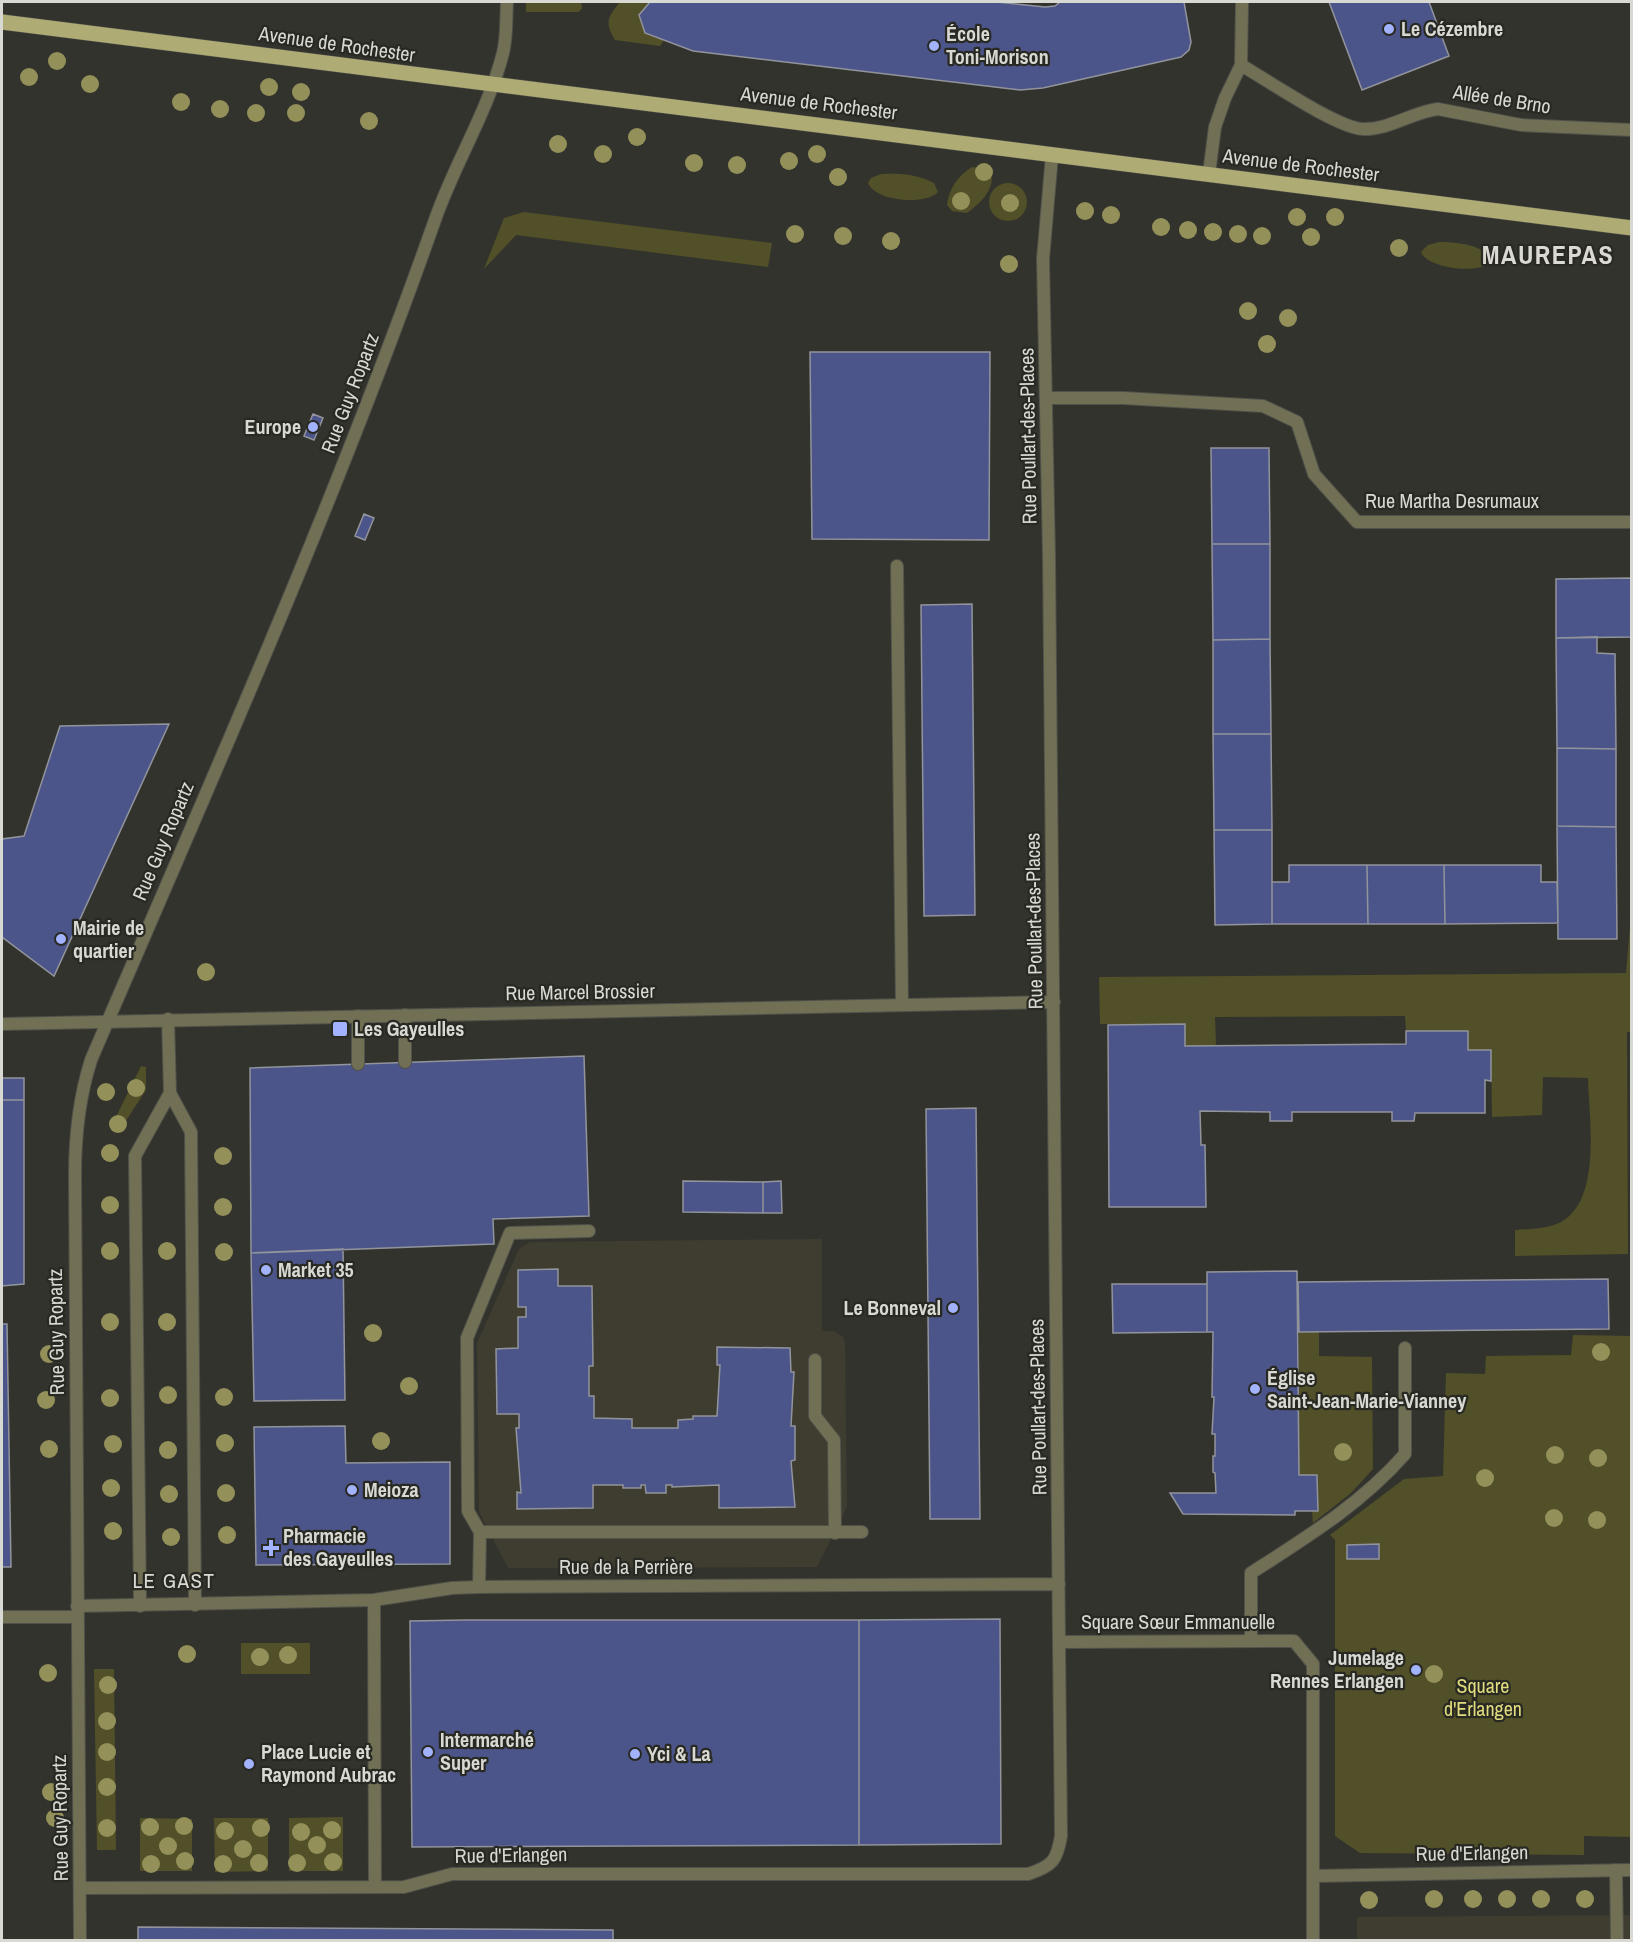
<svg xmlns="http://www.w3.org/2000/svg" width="1633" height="1942" font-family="'Archivo Narrow',sans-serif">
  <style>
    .built { fill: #3e3d30 }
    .green { fill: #525028 }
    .building { fill: #4c558a; stroke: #92949c; stroke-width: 1.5 }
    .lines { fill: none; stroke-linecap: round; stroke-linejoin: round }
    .service-casing { stroke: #51514b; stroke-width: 14 }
    .pedestrian-casing { stroke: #51514b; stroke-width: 14 }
    .minor-casing { stroke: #51514b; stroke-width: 14 }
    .tertiary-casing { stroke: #51514b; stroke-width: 14 }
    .primary-casing { stroke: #51514b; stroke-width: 16 }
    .service { stroke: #717055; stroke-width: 12 }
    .pedestrian { stroke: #717055; stroke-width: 12 }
    .minor { stroke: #717055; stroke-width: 12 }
    .tertiary { stroke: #717055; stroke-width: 12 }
    .primary { stroke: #aeab75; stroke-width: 15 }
    .tree { fill: #93905a }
    .poi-dot { fill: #a3b2fd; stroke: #292923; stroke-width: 2 }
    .labels { text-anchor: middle; stroke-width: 4.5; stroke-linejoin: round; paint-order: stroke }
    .poi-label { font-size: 20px; font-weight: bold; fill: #d9d9d4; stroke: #292923; text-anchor: start }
    .street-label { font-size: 20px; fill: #d9d9d4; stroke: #292923 }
    .park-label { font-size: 20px; fill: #e1dc7e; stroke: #292923 }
    .neighbourhood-label { font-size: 21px; letter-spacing: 1.5px; fill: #dadad2; stroke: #292923 }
    .district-label { font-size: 26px; font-weight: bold; letter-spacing: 1.5px; fill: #dadad2; stroke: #292923 }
  </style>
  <rect width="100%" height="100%" fill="#33332d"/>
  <!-- built -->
  <path class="built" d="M822,1239V1331H834L843,1337L845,1342L847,1507L817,1567L508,1568L479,1512L477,1343L519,1249L530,1242Z
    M1631,1915V1940H1357V1917Z"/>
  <!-- green -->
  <path class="green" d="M526,2H581L582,8L579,12H526Z
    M620,2H650L639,15L645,33L664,40L660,46L615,40C604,22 608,17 620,2Z
    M972,167L989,169C999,186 980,204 967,213L952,211L947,205C949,188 958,176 972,167Z
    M881,174C900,173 917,174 934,183L938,192C925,206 875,201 868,183L871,178Z
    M989 202a19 19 0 1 1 38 0a19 19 0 1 1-38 0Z
    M524,212L772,243L768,267L516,235L484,269L504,218Z
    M1439,242C1455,242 1485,244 1491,261C1482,275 1427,269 1421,252L1428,245Z
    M1631,915L1632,1032H1627L1628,1254L1515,1256V1230C1530,1229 1547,1229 1561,1222C1602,1200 1589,1118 1588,1078L1543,1077L1542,1115L1492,1117L1491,1050H1468V1031H1406L1405,1016L1215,1017L1216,1046H1185L1184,1024H1100L1099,977L1626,973Z
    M141,1066L146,1067V1090L118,1133L115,1119Z
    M1299,1332H1319V1356L1372,1357L1373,1469L1351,1493L1313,1523L1312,1511L1318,1510L1317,1475H1299Z
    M1573,1335L1631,1336V1837L1584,1836V1855L1360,1853L1335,1836V1540L1330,1535L1404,1479L1443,1476L1446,1373L1485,1374L1486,1356L1571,1355Z
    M241,1643H310V1674H241Z
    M94,1669H114L116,1850H97Z
    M343,1817V1871H289V1818Z
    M140,1818L192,1819V1871H140Z
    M214,1818H268V1871L215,1872Z"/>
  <!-- building -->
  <path class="building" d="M650,2H997L1045,7L1055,6L1060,2H1184L1191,42L1189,50L1181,57L1043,88L1020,90L693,51L645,33L639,15Z
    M1329,2H1429L1449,56L1362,90Z
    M810,352H990L989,540L812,539Z
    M313,414L323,418L314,440L304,436Z
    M1211,448H1269L1270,544H1212Z
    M364,514L374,518L365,540L355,536Z
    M1212,544H1270V639L1213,640Z
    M1632,578V637L1556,638V579Z
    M972,604L975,915L924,916L921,605Z
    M1597,637V653L1615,654L1616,749L1557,748L1556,638Z
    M1270,639L1271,734H1213V640Z
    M169,724L54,976L2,937V839L24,836L60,726Z
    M1213,734H1271L1272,830H1214Z
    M1557,748L1616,749V827L1557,826Z
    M1557,826L1616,827L1617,939H1558Z
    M1214,830H1272V924L1215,925Z
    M1289,865H1367L1368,924H1272V882H1289Z
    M1367,865H1444L1445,924H1368Z
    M1444,865H1541V882H1557L1558,923L1445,924Z
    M1185,1024V1046L1406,1044V1031H1468V1050H1491V1081L1485,1080V1113H1415L1414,1121H1392V1112H1292V1121H1270V1112L1200,1111L1201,1145H1205L1206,1207H1109L1108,1025Z
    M584,1056L589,1216L493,1219L494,1244L251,1253L250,1068Z
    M2,1078H24V1100H2Z
    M2,1100H24V1284L2,1286Z
    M976,1108L980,1519H930L926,1109Z
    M683,1181L763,1182V1213L683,1212Z
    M781,1181L782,1213H763V1182Z
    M343,1249L345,1400L254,1401L251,1253Z
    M558,1269V1286H592L593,1366H589V1396H594V1418L632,1419V1428H678V1420L693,1419V1416H717L720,1365H717V1347L790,1348L791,1372H794L791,1426H795V1460L791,1461L795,1507L719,1508V1485L672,1487V1485H666V1493H646L645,1485H641V1488H623V1485H593V1508L517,1509V1492L521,1493L516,1428H519V1414H497L496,1349L518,1348V1317H526V1307H518V1270Z
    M1297,1271L1299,1475H1317L1318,1511H1295V1515L1183,1514L1170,1493H1216L1215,1473L1213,1472V1456H1215V1434H1212L1214,1397H1212L1213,1332H1207V1272Z
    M1608,1279L1609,1329L1299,1332L1298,1282Z
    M1112,1284H1207V1332L1113,1333Z
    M2,1324H7L11,1567H2Z
    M345,1426L346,1463L450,1462V1564L256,1565L254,1427Z
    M1379,1544V1559H1347V1545Z
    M1000,1619L1001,1844L859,1845V1620Z
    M466,1620H859V1845L412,1847L410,1621Z
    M138,1927L613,1930V1940H138Z"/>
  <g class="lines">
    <!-- service casing -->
    <g class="service-casing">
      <path id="service" d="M897,566L902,1005
        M358,1016V1064
        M168,1019L170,1093L191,1132L195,1605
        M405,1062V1015
        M815,1360V1416L834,1440L835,1533
        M480,1532H862
        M479,1587L480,1532L468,1511L467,1338L510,1233L589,1231
        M140,1606L135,1156L170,1093
        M1251,1641V1573C1307,1537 1361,1504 1405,1454V1348
        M1616,1870L1617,1940"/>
    </g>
    <!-- pedestrian casing -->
    <g class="pedestrian-casing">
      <path id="pedestrian" d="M374,1600L375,1887"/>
    </g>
    <!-- minor casing -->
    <g class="minor-casing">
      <path id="minor" d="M1241,65C1267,80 1337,128 1363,129C1389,130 1412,112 1438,109L1521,125L1632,130
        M1052,155L1043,259L1049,556L1059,1642L1294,1641L1313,1664V1940
        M1209,174L1215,127L1225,98L1241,65L1242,2
        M1047,398H1123L1263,406L1297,422L1314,474L1357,522H1632
        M2,1024L1054,1002
        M77,1606L374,1600L452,1588L479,1587L1059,1584
        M2,1617H77
        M1313,1876L1632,1870
        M80,1888L404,1887L452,1874H1028C1053,1866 1057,1860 1061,1836L1059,1642"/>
    </g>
    <!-- tertiary casing -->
    <g class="tertiary-casing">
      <path id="tertiary" d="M80,1940L75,1175C75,1135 79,1098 91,1060C211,781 335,504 436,217C456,161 488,111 503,53C507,37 506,18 507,2"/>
    </g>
    <!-- primary casing -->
    <g class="primary-casing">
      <path id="primary" d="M2,22L1632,228"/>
    </g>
    <!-- service -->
    <use href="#service" class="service"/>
    <!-- pedestrian -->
    <use href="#pedestrian" class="pedestrian"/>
    <!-- minor -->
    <use href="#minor" class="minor"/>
    <!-- tertiary -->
    <use href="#tertiary" class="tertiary"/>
    <!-- primary -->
    <use href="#primary" class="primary"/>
  </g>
  <!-- trees -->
  <g class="tree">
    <circle cx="57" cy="61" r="9"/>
    <circle cx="29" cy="77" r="9"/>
    <circle cx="90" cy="84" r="9"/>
    <circle cx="269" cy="87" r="9"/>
    <circle cx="301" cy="92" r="9"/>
    <circle cx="181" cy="102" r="9"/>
    <circle cx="220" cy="109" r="9"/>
    <circle cx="256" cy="113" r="9"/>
    <circle cx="296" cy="113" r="9"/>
    <circle cx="369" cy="121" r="9"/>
    <circle cx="637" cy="137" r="9"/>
    <circle cx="558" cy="144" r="9"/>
    <circle cx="603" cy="154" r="9"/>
    <circle cx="817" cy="154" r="9"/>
    <circle cx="789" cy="161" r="9"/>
    <circle cx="694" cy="163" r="9"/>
    <circle cx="737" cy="165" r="9"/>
    <circle cx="984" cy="172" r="9"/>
    <circle cx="838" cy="177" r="9"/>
    <circle cx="961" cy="201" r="9"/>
    <circle cx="1010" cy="203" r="9"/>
    <circle cx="1085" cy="211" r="9"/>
    <circle cx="1111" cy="215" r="9"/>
    <circle cx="1297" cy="217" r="9"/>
    <circle cx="1335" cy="217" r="9"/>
    <circle cx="1161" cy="227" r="9"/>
    <circle cx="1188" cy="230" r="9"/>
    <circle cx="1213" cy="232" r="9"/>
    <circle cx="795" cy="234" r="9"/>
    <circle cx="1238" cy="234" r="9"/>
    <circle cx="843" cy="236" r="9"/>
    <circle cx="1262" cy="236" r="9"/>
    <circle cx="1311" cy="237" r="9"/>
    <circle cx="891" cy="241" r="9"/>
    <circle cx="1399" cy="248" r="9"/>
    <circle cx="1009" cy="264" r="9"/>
    <circle cx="1248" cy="311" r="9"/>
    <circle cx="1288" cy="318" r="9"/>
    <circle cx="1267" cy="344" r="9"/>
    <circle cx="206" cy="972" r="9"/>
    <circle cx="136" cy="1088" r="9"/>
    <circle cx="106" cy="1092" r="9"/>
    <circle cx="118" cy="1124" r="9"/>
    <circle cx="110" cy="1153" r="9"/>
    <circle cx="223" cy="1156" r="9"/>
    <circle cx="110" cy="1205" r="9"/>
    <circle cx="223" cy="1207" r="9"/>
    <circle cx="110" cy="1251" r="9"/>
    <circle cx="167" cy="1251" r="9"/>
    <circle cx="224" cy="1252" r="9"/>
    <circle cx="110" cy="1322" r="9"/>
    <circle cx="167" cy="1322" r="9"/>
    <circle cx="373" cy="1333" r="9"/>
    <circle cx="1601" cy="1352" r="9"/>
    <circle cx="49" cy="1354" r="9"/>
    <circle cx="409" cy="1386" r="9"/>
    <circle cx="168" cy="1395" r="9"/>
    <circle cx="224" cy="1397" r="9"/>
    <circle cx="110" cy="1398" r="9"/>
    <circle cx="46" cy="1400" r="9"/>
    <circle cx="381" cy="1441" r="9"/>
    <circle cx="225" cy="1443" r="9"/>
    <circle cx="113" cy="1444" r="9"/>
    <circle cx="49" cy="1449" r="9"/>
    <circle cx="168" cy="1450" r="9"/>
    <circle cx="1343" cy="1452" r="9"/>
    <circle cx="1555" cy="1455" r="9"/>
    <circle cx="1598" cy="1458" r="9"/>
    <circle cx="1485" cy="1478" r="9"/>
    <circle cx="111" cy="1488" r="9"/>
    <circle cx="226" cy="1493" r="9"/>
    <circle cx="169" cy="1494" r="9"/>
    <circle cx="1554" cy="1518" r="9"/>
    <circle cx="1597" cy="1520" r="9"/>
    <circle cx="113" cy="1531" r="9"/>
    <circle cx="227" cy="1535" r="9"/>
    <circle cx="171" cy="1537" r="9"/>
    <circle cx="187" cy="1654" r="9"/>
    <circle cx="288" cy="1655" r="9"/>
    <circle cx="260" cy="1657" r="9"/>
    <circle cx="48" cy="1673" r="9"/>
    <circle cx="1434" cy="1674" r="9"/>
    <circle cx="108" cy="1685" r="9"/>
    <circle cx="107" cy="1721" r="9"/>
    <circle cx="107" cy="1752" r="9"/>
    <circle cx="107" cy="1787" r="9"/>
    <circle cx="51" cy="1792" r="9"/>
    <circle cx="55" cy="1818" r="9"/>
    <circle cx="184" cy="1826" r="9"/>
    <circle cx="150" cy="1827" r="9"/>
    <circle cx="107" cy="1828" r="9"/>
    <circle cx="261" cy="1828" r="9"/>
    <circle cx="332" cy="1830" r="9"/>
    <circle cx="225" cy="1831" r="9"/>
    <circle cx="301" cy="1832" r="9"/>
    <circle cx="317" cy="1845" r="9"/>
    <circle cx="168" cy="1846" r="9"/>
    <circle cx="243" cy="1849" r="9"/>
    <circle cx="185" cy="1861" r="9"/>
    <circle cx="333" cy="1862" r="9"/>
    <circle cx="259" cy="1863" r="9"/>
    <circle cx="297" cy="1863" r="9"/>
    <circle cx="151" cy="1864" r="9"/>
    <circle cx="223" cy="1864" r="9"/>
    <circle cx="1434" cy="1899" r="9"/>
    <circle cx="1473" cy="1899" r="9"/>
    <circle cx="1507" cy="1899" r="9"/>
    <circle cx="1541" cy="1899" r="9"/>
    <circle cx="1585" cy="1899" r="9"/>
    <circle cx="1369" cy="1900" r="9"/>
  </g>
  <!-- markers -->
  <g class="poi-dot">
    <circle cx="1389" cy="29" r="6"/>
    <circle cx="934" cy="46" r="6"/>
    <circle cx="313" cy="427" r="6"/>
    <circle cx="61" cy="939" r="6"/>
    <rect x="332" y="1021" width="16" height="16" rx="3"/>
    <circle cx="266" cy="1270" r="6"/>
    <circle cx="953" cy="1308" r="6"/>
    <circle cx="1255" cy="1389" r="6"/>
    <circle cx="352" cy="1490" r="6"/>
    <path d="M268 1539h6v6h6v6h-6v6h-6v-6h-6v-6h6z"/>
    <circle cx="1416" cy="1670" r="6"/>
    <circle cx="428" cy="1752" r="6"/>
    <circle cx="635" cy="1754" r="6"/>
    <circle cx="249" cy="1764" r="6"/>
  </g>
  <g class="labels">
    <!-- poi labels -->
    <g class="poi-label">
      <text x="1401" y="36">Le Cézembre</text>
      <text x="946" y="41">École<tspan x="946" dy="23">Toni-Morison</tspan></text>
      <text x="301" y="434" text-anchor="end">Europe</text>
      <text x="73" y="935">Mairie de<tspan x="73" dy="23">quartier</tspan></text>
      <text x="354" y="1036">Les Gayeulles</text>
      <text x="278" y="1277">Market 35</text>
      <text x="941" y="1315" text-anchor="end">Le Bonneval</text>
      <text x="1267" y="1385">Église<tspan x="1267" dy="23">Saint-Jean-Marie-Vianney</tspan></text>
      <text x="364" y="1497">Meioza</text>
      <text x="283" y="1543">Pharmacie<tspan x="283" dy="23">des Gayeulles</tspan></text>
      <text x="1404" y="1665" text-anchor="end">Jumelage<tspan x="1404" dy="23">Rennes Erlangen</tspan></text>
      <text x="440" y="1747">Intermarché<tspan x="440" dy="23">Super</tspan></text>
      <text x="261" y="1759">Place Lucie et<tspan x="261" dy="23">Raymond Aubrac</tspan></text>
      <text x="647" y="1761">Yci &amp; La</text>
    </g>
    <!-- street labels -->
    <g class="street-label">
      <text transform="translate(337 44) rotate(8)" y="7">Avenue de Rochester</text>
      <text transform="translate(1502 99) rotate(9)" y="7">Allée de Brno</text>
      <text transform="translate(819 103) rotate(7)" y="7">Avenue de Rochester</text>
      <text transform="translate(1301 165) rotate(7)" y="7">Avenue de Rochester</text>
      <text transform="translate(350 393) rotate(-69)" y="7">Rue Guy Ropartz</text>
      <text transform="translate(1028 436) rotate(-91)" y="7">Rue Poullart-des-Places</text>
      <text x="1452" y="508">Rue Martha Desrumaux</text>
      <text transform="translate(163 841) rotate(-67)" y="7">Rue Guy Ropartz</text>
      <text transform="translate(1034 921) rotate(-91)" y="7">Rue Poullart-des-Places</text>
      <text transform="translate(580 992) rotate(-1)" y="7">Rue Marcel Brossier</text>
      <text transform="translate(56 1332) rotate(-91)" y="7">Rue Guy Ropartz</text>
      <text transform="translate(1038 1407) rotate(-91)" y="7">Rue Poullart-des-Places</text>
      <text x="626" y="1574">Rue de la Perrière</text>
      <text x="1178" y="1629">Square Sœur Emmanuelle</text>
      <text transform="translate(60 1818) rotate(-91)" y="7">Rue Guy Ropartz</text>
      <text transform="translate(1472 1853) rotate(-1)" y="7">Rue d'Erlangen</text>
      <text transform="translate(511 1855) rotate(-1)" y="7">Rue d'Erlangen</text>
    </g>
    <!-- park labels -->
    <g class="park-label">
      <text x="1483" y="1693">Square<tspan x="1483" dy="23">d'Erlangen</tspan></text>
    </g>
    <!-- neighbourhood labels -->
    <g class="neighbourhood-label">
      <text x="174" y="1588">LE GAST</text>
    </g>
    <!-- district labels -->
    <g class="district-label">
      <text x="1548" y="264">MAUREPAS</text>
    </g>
  </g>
  <!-- border -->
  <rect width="1633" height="1942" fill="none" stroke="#d9d9d4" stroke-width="6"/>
</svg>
